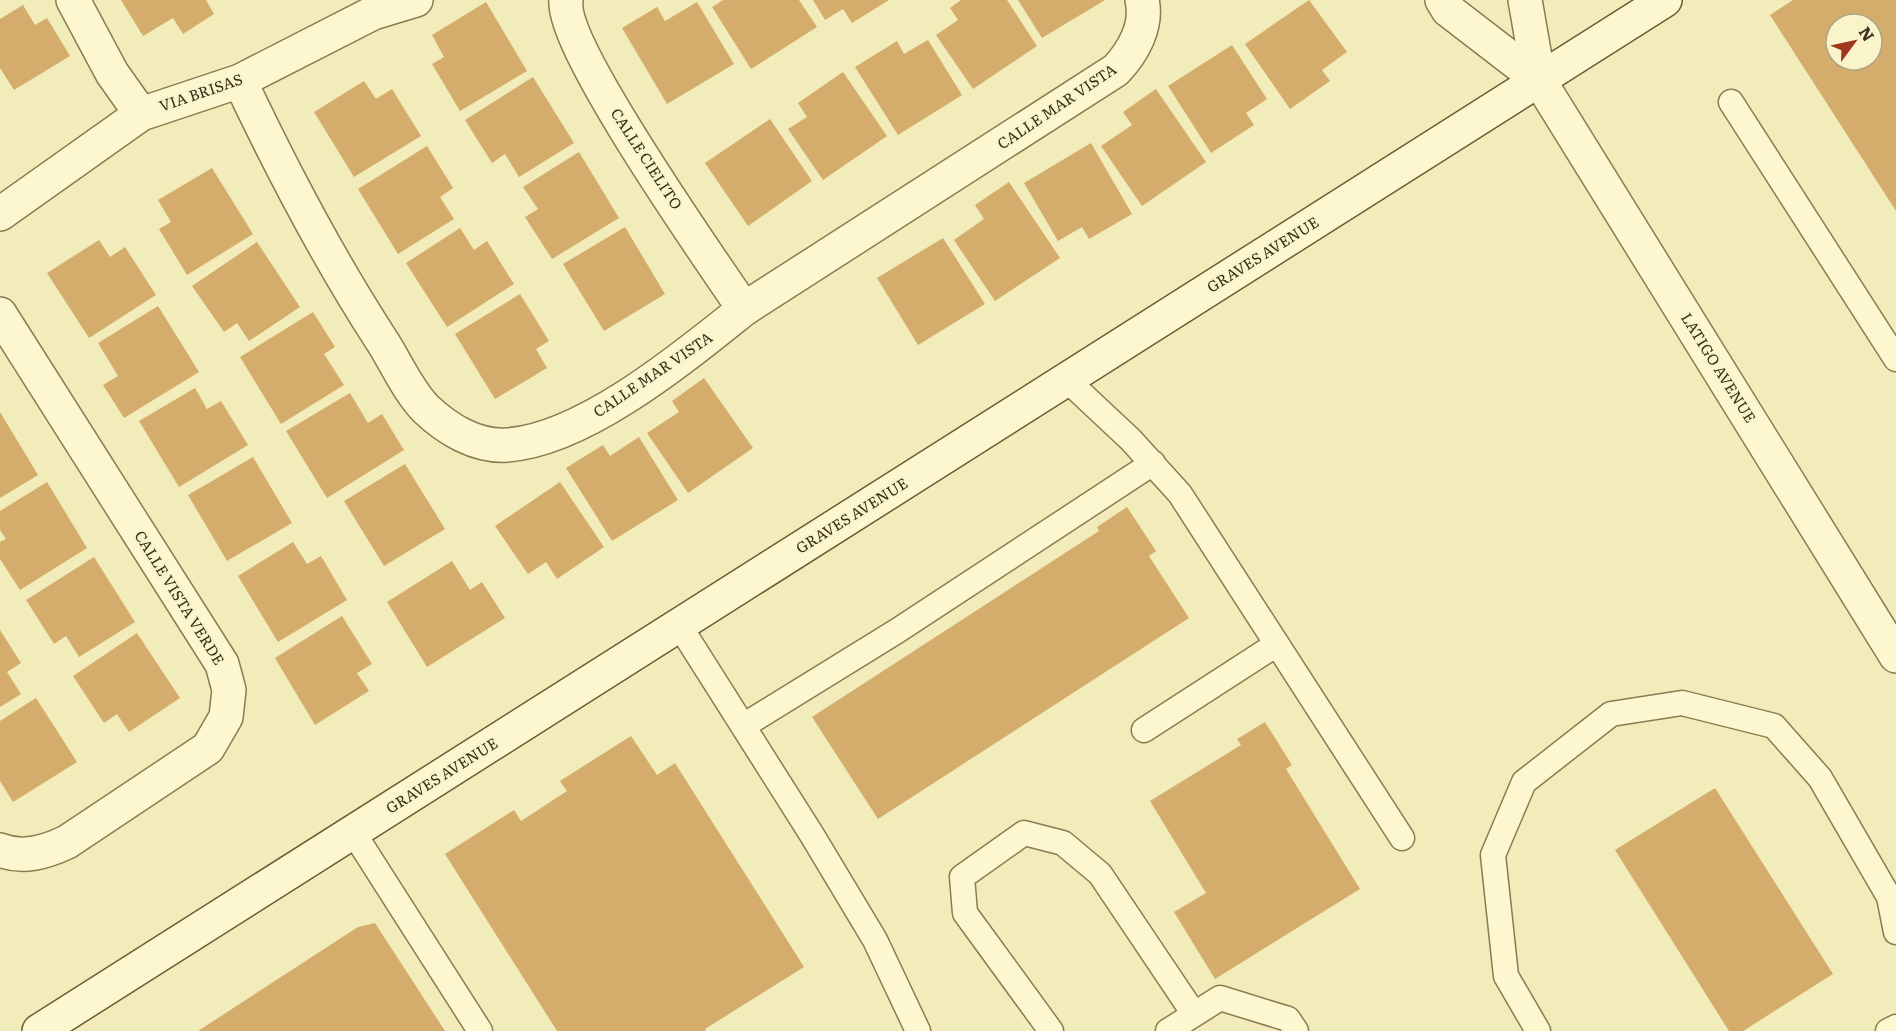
<svg xmlns="http://www.w3.org/2000/svg" width="1896" height="1031" font-family="Literata,serif">
  <style>
    .building { fill: #d4ac6c; fill-rule: evenodd }
    .lines { fill: none; stroke-linecap: round; stroke-linejoin: round }
    .lane-casing { stroke: #8a7b53; stroke-width: 27 }
    .street-casing { stroke: #8a7b53; stroke-width: 36 }
    .secondary-casing { stroke: #6c5b36; stroke-width: 36 }
    .lane { stroke: #fcf7ce; stroke-width: 24 }
    .street { stroke: #fcf7ce; stroke-width: 33 }
    .secondary { stroke: #fcf7ce; stroke-width: 33 }
    .labels { text-anchor: middle; stroke-width: 4.5; stroke-linejoin: round; paint-order: stroke }
    .street-label { font-size: 15px; fill: #382e1a; stroke: #f9f4ca }
  </style>
  <rect width="100%" height="100%" fill="#f2ecba"/>
  <!-- building -->
  <path class="building" d="M121,0H206L214,14L183,34L173,18L143,36Z
    M723,0H799L817,27L751,69L712,7Z
    M813,0H889L852,23L843,9L825,20Z
    M961,0H1007L1037,46L973,89L936,35L958,20L950,8Z
    M1018,0H1105L1042,38Z
    M1309,0L1347,52L1322,70L1330,81L1290,109L1245,44Z
    M1793,0H1896V211L1770,15ZM1836,24H1872V60H1836Z
    M486,2L527,71L460,111L432,64L444,57L432,35Z
    M697,2L734,64L667,104L622,28L657,7L665,21Z
    M23,5L35,25L47,18L70,56L14,90L0,68V19Z
    M928,40L962,95L898,135L855,67L897,41L904,54Z
    M1232,45L1267,99L1246,113L1254,125L1211,153L1168,86Z
    M843,72L887,136L823,180L788,129L807,117L798,103Z
    M533,77L574,143L519,177L505,154L492,163L465,120Z
    M364,81L376,99L392,89L421,136L354,177L314,112Z
    M1156,89L1206,162L1142,206L1101,146L1132,125L1123,112Z
    M770,119L812,181L748,226L705,163Z
    M1091,143L1132,214L1089,239L1082,227L1058,241L1024,183Z
    M427,146L453,188L440,197L454,219L398,254L358,189Z
    M579,152L619,218L552,259L525,217L538,209L523,187Z
    M212,168L253,234L187,275L159,229L171,222L158,200Z
    M1009,182L1060,258L995,301L954,240L984,219L975,205Z
    M625,227L665,294L604,331L563,264Z
    M460,228L474,250L487,241L514,284L447,327L406,263Z
    M943,238L985,304L918,345L877,278Z
    M99,240L110,257L125,247L156,295L89,338L47,273Z
    M257,242L300,307L249,341L237,323L224,332L192,286Z
    M520,294L549,341L536,349L547,368L495,399L455,334Z
    M158,306L199,372L124,418L103,385L118,376L98,343Z
    M313,312L335,347L324,354L344,385L281,424L240,357Z
    M704,378L753,448L688,493L647,433L679,412L672,401Z
    M195,388L207,409L221,401L248,445L179,487L139,421Z
    M350,393L368,423L382,414L404,450L327,498L286,431Z
    M0,412L38,475L0,498Z
    M639,437L678,500L612,541L566,468L603,445L610,456Z
    M253,457L292,523L227,561L188,495Z
    M405,464L445,529L384,566L344,501Z
    M47,482L87,548L20,590L0,559V542L6,539L0,530V511Z
    M560,482L604,547L557,579L546,562L528,574L495,526Z
    M1127,507L1156,551L1149,556L1189,618L878,819L812,717L1099,531L1097,527Z
    M293,542L307,564L321,556L347,600L278,642L238,576Z
    M94,557L135,622L79,657L66,636L54,644L26,600Z
    M452,561L470,590L482,582L505,618L427,667L387,602Z
    M342,616L372,664L357,673L369,691L315,725L275,658Z
    M0,630L21,663L7,672L21,694L0,707Z
    M137,633L180,698L129,732L117,714L104,723L73,676Z
    M36,698L77,762L13,802L0,781V721Z
    M1265,722L1292,765L1286,769L1360,889L1215,979L1174,912L1206,893L1150,801L1241,745L1237,739Z
    M631,736L657,775L675,763L804,967L705,1029L706,1031H557L445,854L514,810L521,821L567,791L560,781Z
    M1715,788L1833,974L1743,1031H1729L1615,850Z
    M375,923L445,1031H198L358,927Z"/>
  <g class="lines">
    <!-- lane casing -->
    <g class="lane-casing">
      <path id="lane" d="M1731,102L1896,359
        M1067,380L1131,440L1180,494L1402,838
        M679,625L812,835L875,940L918,1031
        M743,726L897,631L1153,463
        M1144,730L1277,644
        M353,832L480,1031
        M1051,1031L965,913L962,877L1024,833L1063,843L1100,874L1194,1014
        M1168,1031L1220,998L1288,1019L1296,1031
        M1538,1031L1506,976L1493,855L1524,782L1611,714L1682,703L1774,726L1820,778L1889,897L1896,932
        M1888,1031L1896,1027"/>
    </g>
    <!-- street casing -->
    <g class="street-casing">
      <path id="street" d="M73,0L112,73L141,114
        M566,0C560,46 711,260 744,309
        M1442,0L1448,10L1539,80L1896,656
        M1525,0L1539,80
        M240,81C283,172 329,260 384,344C397,365 409,392 426,409C447,429 476,447 507,445C584,440 684,357 744,309L1116,70C1133,52 1148,26 1142,0
        M0,214L141,114L240,81L373,13L416,0
        M0,314L222,664L229,690L226,717L208,748L67,842C46,852 23,859 0,850"/>
    </g>
    <!-- secondary casing -->
    <g class="secondary-casing">
      <path id="secondary" d="M39,1031L1665,0"/>
    </g>
    <!-- lane -->
    <use href="#lane" class="lane"/>
    <!-- street -->
    <use href="#street" class="street"/>
    <!-- secondary -->
    <use href="#secondary" class="secondary"/>
  </g>
  <g class="labels">
    <!-- street labels -->
    <g class="street-label">
      <text transform="translate(201 93) rotate(-19)" y="5">VIA BRISAS</text>
      <text transform="translate(1057 107) rotate(-34)" y="5">CALLE MAR VISTA</text>
      <text transform="translate(646 159) rotate(57)" y="5">CALLE CIELITO</text>
      <text transform="translate(1263 255) rotate(-32)" y="5">GRAVES AVENUE</text>
      <text transform="translate(1718 368) rotate(58)" y="5">LATIGO AVENUE</text>
      <text transform="translate(653 375) rotate(-34)" y="5">CALLE MAR VISTA</text>
      <text transform="translate(852 516) rotate(-32)" y="5">GRAVES AVENUE</text>
      <text transform="translate(179 598) rotate(58)" y="5">CALLE VISTA VERDE</text>
      <text transform="translate(442 776) rotate(-32)" y="5">GRAVES AVENUE</text>
    </g>
  </g>
  <!-- north arrow -->
  <g transform="translate(1854 42) rotate(57)"><circle r="28" fill="#f9f4ca" stroke="#aca584" stroke-width="1.5"/>
  <path d="M0-4.5L10 22L0 15L-10 22Z" fill="#9f361d"/>
  <text y="-9" font-size="16" font-weight="bold" text-anchor="middle" fill="#382e1a">N</text>
  </g>
</svg>
